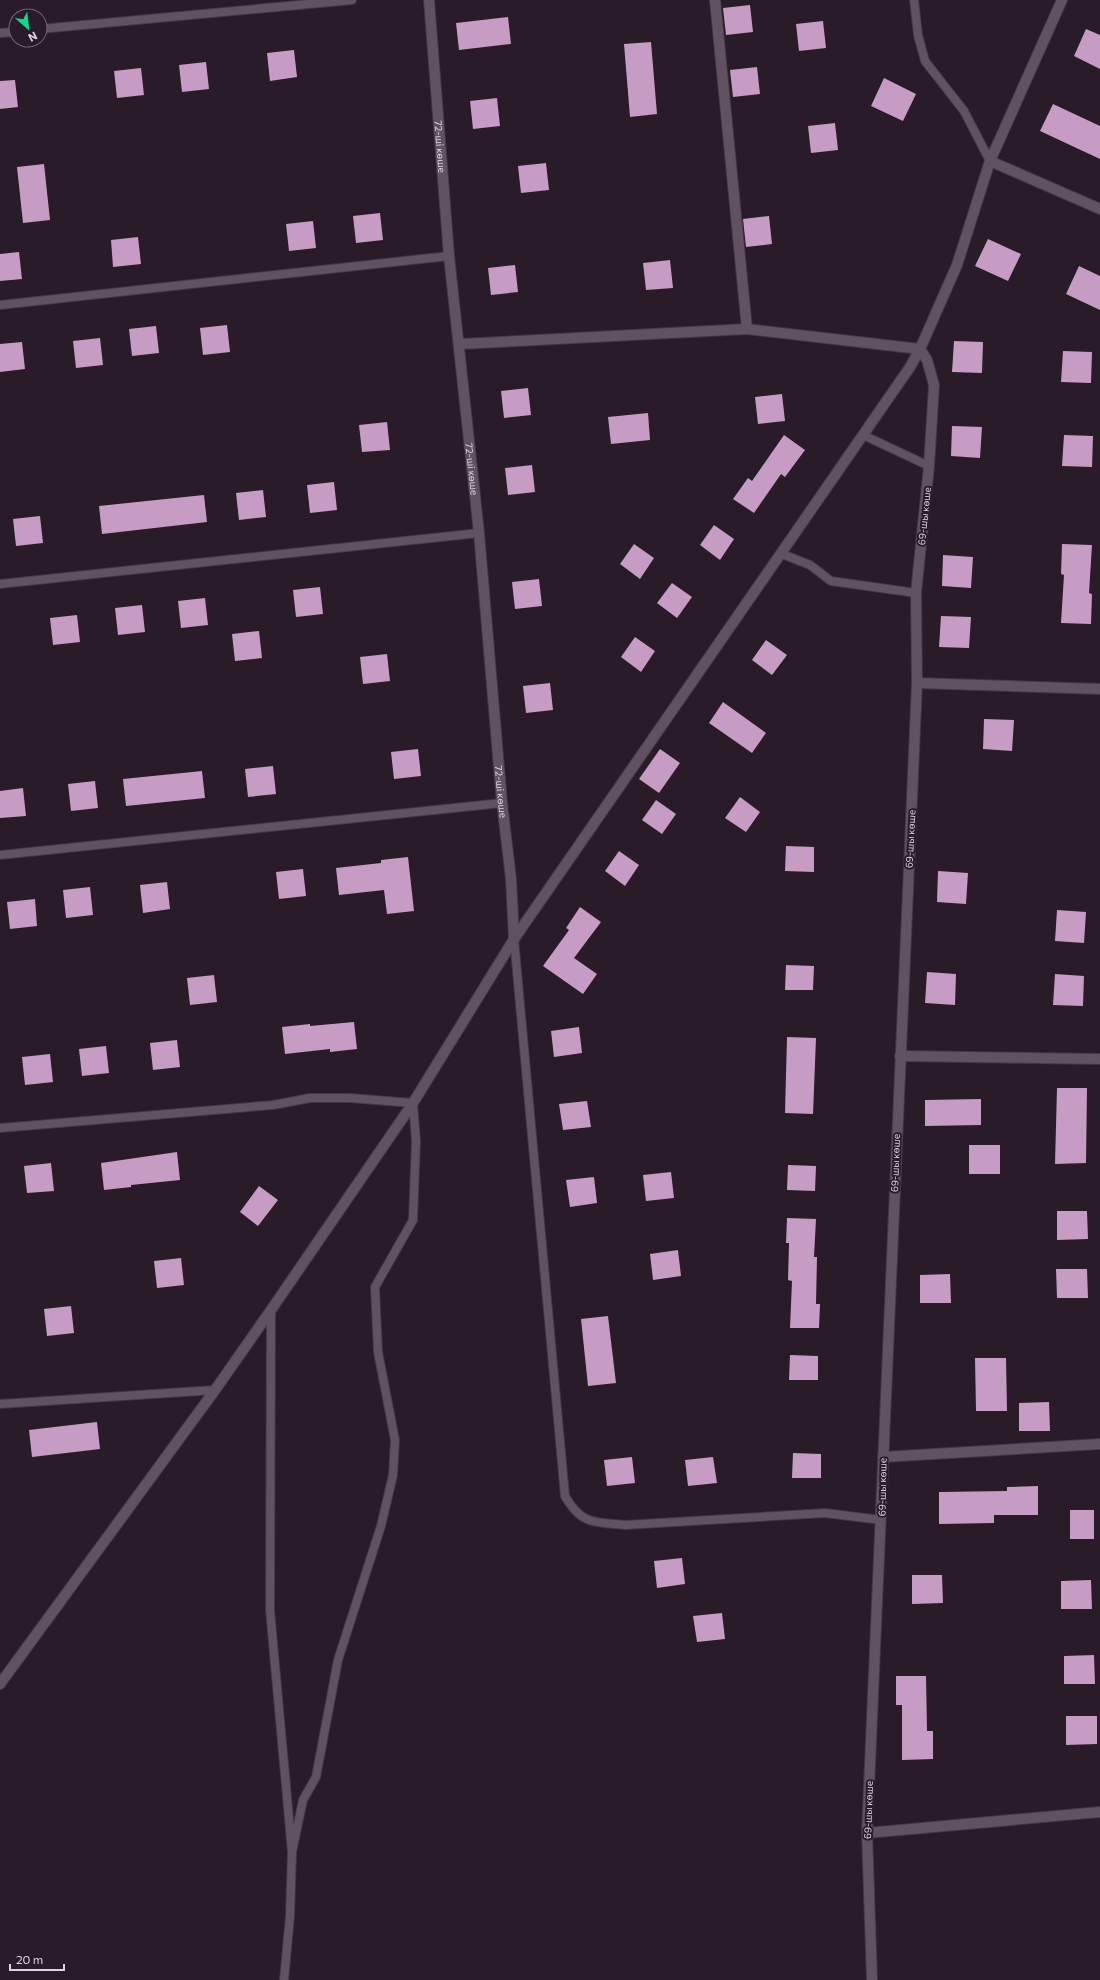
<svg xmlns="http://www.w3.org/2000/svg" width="1100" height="1980" font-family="Commissioner,sans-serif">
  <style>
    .building { fill: #c79cc4 }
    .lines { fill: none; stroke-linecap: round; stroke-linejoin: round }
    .lane-casing { stroke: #423842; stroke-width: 10 }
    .street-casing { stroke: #423842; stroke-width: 12 }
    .lane { stroke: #625261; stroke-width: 8 }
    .street { stroke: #625261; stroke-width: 10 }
    .labels { text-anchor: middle; stroke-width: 4; stroke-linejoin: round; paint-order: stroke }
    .street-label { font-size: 10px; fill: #ded5de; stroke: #291b28 }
  </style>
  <rect width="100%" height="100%" fill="#291b28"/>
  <!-- building -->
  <path class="building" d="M750,5L753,32L726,35L723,8Z
    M508,17L511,44L459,50L456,23Z
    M823,21L826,48L799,51L796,24Z
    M1086,29L1100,35V69L1074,56Z
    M651,42L657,114L630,117L624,44Z
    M294,50L297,77L270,81L267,53Z
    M206,62L209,89L182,92L179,65Z
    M757,67L760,94L733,97L730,70Z
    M141,68L144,95L117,98L114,71Z
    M884,78L916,94L903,121L871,106Z
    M15,80L18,107L0,109V81Z
    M497,98L500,126L473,129L470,101Z
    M1053,104L1100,126V159L1040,131Z
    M835,123L838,150L811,153L808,126Z
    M546,163L549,190L521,193L518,166Z
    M44,164L50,220L23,223L17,167Z
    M380,213L383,240L356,243L353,216Z
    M769,216L772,244L746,247L743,219Z
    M313,221L316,248L289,251L286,224Z
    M138,237L141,264L113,267L111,240Z
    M988,239L1021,254L1008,281L975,266Z
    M19,252L22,279L0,281V254Z
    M670,260L673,288L646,290L643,263Z
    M515,265L518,292L491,295L488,268Z
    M1079,266L1100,276V310L1066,294Z
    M227,325L230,352L203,355L200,328Z
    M156,326L159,353L132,356L129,329Z
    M100,338L103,365L76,368L73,341Z
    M954,341L983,342L982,373L952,372Z
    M22,342L25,369L0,372V344Z
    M1063,351L1092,352L1091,383L1061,382Z
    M528,388L531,415L504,418L501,391Z
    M782,394L785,421L758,424L755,397Z
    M648,413L650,440L611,444L608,417Z
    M387,422L390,450L362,452L359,425Z
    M952,426L982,427L980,458L951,456Z
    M784,435L805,450L785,477L781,474L754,513L733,499L748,478L752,481Z
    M1064,435L1093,436L1092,467L1062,466Z
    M532,465L535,492L508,495L505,468Z
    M334,482L337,510L310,513L307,485Z
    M263,490L266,517L239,520L236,493Z
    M204,495L207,522L102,534L99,506Z
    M40,516L43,543L16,546L13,519Z
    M714,525L734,539L720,560L700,545Z
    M634,544L654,558L640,579L620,564Z
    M1062,544L1092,545L1089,593L1092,594L1091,624L1061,623L1064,575L1061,574Z
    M943,555L973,557L971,588L942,586Z
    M539,579L542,606L515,609L512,582Z
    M672,583L692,597L677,618L657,603Z
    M320,587L323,614L296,617L293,590Z
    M205,598L208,625L181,628L178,601Z
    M142,605L145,632L118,635L115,608Z
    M77,615L80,642L53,645L50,618Z
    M941,616L971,617L969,648L939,647Z
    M259,631L262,658L235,661L232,634Z
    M635,637L655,651L641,672L621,657Z
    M766,640L787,655L772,675L752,660Z
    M387,654L390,681L363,684L360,657Z
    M550,683L553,710L526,713L523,686Z
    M723,702L766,733L752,753L709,723Z
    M984,719L1014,720L1012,751L983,749Z
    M418,749L421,776L394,779L391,752Z
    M660,749L680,763L659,793L639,779Z
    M273,766L276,794L248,797L245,769Z
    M202,771L205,798L126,806L123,779Z
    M95,781L98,808L71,811L68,784Z
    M23,788L26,816L0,818V791Z
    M740,797L760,812L746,832L725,818Z
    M656,800L676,814L662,834L642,820Z
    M786,846L814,847V872L785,871Z
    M619,851L639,865L625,886L605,871Z
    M408,857L414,911L387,914L384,890L339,895L336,868L381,863V860Z
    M303,869L306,896L279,899L276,872Z
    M938,871L968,873L966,904L937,902Z
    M167,882L170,909L143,913L140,885Z
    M90,887L93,915L66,918L63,890Z
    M35,899L37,926L10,929L7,902Z
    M580,907L601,922L574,958L597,974L583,994L543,966L569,930L566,928Z
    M1057,910L1086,912L1084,943L1055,941Z
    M786,965L814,966L813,990H785Z
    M927,972L956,974L955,1005L925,1003Z
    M1055,974L1084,976L1083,1006L1053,1005Z
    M214,975L217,1002L190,1005L187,978Z
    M354,1022L357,1049L330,1052V1049L285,1054L282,1027L310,1024V1026Z
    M579,1027L582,1053L554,1057L551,1031Z
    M787,1037L816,1038L813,1114L785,1113Z
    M177,1040L180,1067L153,1070L150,1043Z
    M106,1046L109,1073L82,1076L79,1049Z
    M50,1054L53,1082L25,1085L22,1057Z
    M1057,1088H1087L1086,1163L1055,1164Z
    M981,1099V1125L925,1126V1100Z
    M587,1101L591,1127L563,1130L559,1104Z
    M969,1145H1000V1174H969Z
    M177,1152L180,1180L131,1185V1187L104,1190L101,1163Z
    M51,1163L54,1191L27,1193L24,1166Z
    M788,1165L816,1166L815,1191L787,1190Z
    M671,1172L674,1198L646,1201L643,1175Z
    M594,1177L597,1203L570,1207L566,1180Z
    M259,1186L278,1200L258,1226L240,1212Z
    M1057,1211H1087L1088,1239L1057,1240Z
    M787,1218L816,1219L814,1257H817L816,1304H820L819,1328H790L792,1281L788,1280L789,1243H786Z
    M678,1250L681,1276L653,1280L650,1254Z
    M181,1258L184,1285L157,1288L154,1261Z
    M1056,1269H1087L1088,1298H1057Z
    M950,1274L951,1303H920V1275Z
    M71,1306L74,1333L47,1336L44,1309Z
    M608,1316L616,1383L588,1386L581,1319Z
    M790,1355L818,1356V1380H789Z
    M975,1358H1006L1007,1411H976Z
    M1049,1402L1050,1431H1019V1403Z
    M97,1422L100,1449L32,1457L29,1430Z
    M793,1453L821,1454V1478H792Z
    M632,1457L635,1483L607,1486L604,1460Z
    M713,1457L717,1483L688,1486L685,1460Z
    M1038,1486V1515H994V1523L939,1524V1492L1007,1491V1487Z
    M1070,1510H1094V1539H1070Z
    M682,1558L685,1584L657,1588L654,1561Z
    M912,1575H942L943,1603L912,1604Z
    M1091,1580L1092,1609H1061V1581Z
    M722,1613L725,1639L697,1642L693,1616Z
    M1094,1655L1095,1684H1064V1656Z
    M896,1676H926L927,1731H933V1759L902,1760V1705H896Z
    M1066,1716H1097V1744L1066,1745Z"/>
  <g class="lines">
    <!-- lane casing -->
    <g class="lane-casing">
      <path id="lane" d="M914,0L918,35L925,61L964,111L990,161
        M40,29L352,0
        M0,33L16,32
        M0,305L449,256
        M863,435L929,466
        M782,554L810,565L831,581L916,593
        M0,584L479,533
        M0,855L502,803
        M514,939L565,1496C581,1525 595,1522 625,1525L825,1513L881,1520
        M0,1128L273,1105L310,1098H350L413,1103L416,1141L413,1220L375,1287L378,1352L395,1440L393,1475L381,1526L338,1660L316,1777L303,1800L292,1852
        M271,1310L270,1610L292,1852L290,1916L284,1980
        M0,1404L215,1390"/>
    </g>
    <!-- street casing -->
    <g class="street-casing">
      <g id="street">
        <path id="s1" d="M429,0L449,256L479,533L502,803L511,879L514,939"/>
        <path d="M715,0L747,329"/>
        <path d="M990,161L1100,209"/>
        <path d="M460,344L747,329L920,349L927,360L934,385L929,466L916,593L917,683L867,1833L872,1980"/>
        <path d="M917,683L1100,689"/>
        <path d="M900,1056L1100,1059"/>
        <path d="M883,1457L1100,1444"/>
        <path d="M0,1684L215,1390L271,1310L413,1103L514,939L910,367L920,349L957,265L990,161L1062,0"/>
        <path d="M867,1833L1100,1812"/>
      </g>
    </g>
    <!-- lane -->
    <use href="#lane" class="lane"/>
    <!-- street -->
    <use href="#street" class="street"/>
  </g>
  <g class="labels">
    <!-- street labels -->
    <g class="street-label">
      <text dy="4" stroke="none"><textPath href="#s1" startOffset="147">72-ші көше</textPath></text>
      <text dy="4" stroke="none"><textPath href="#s1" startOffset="471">72-ші көше</textPath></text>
      <text transform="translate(924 516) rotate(-84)" y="4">69-шы көше</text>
      <text dy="4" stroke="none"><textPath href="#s1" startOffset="795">72-ші көше</textPath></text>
      <text transform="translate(910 839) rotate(-87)" y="4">69-шы көше</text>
      <text transform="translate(895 1163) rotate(-88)" y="4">69-шы көше</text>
      <text transform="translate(882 1487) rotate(-89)" y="4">69-шы көше</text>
      <text transform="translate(868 1810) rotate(-88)" y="4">69-шы көше</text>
    </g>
  </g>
  <!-- north arrow -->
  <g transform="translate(28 28) rotate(152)"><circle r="19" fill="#291b28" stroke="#716571"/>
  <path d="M0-3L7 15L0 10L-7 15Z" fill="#0ed98a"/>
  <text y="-6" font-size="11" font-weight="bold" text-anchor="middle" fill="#ded5de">N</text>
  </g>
  <!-- scale -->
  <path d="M10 1964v6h54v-6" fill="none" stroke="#ded5de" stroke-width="2"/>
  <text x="16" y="1964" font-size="12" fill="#ded5de" stroke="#291b28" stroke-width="3" paint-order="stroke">20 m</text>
</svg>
